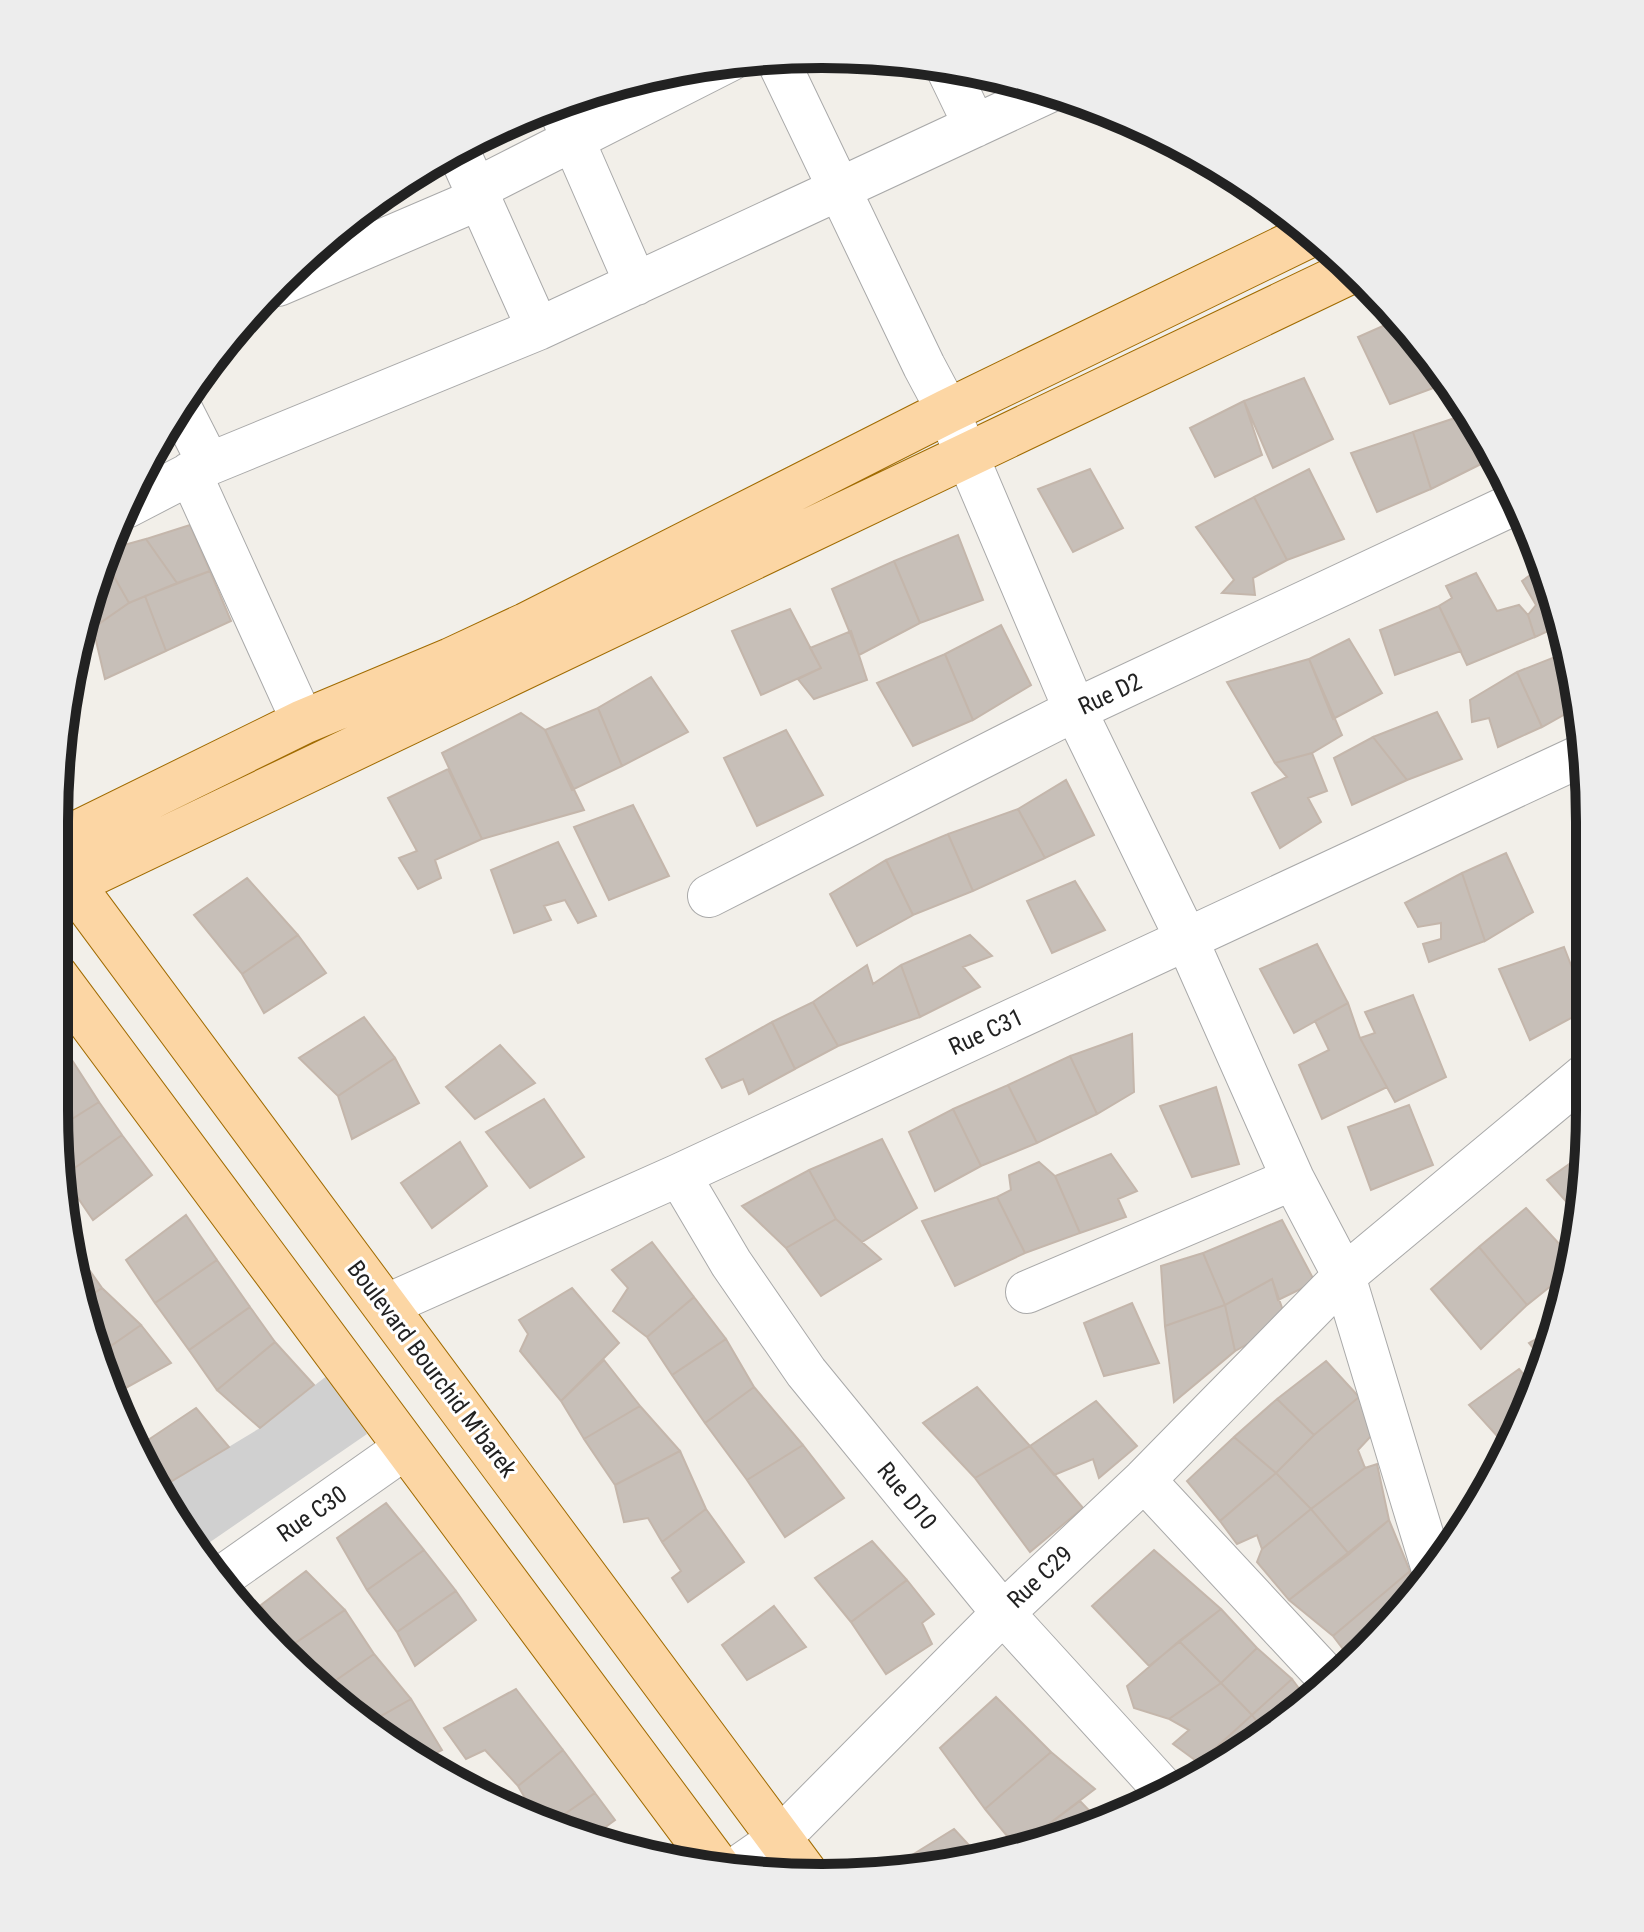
<svg xmlns="http://www.w3.org/2000/svg" width="1644" height="1932" font-family="'Roboto Condensed',sans-serif">
  <style>
    .religious { fill: #d0d0d0 }
    .building { fill: #c7bfb8; stroke: #c4b6ab; stroke-width: 2 }
    .lines { fill: none; stroke-linecap: round; stroke-linejoin: round }
    .minor-casing { stroke: #a9a9a9; stroke-width: 44 }
    .major-casing { stroke: #a06b00; stroke-width: 46 }
    .minor { stroke: #fff; stroke-width: 42 }
    .major { stroke: #fcd6a4; stroke-width: 44 }
    .labels { text-anchor: middle; stroke-width: 6; stroke-linejoin: round; paint-order: stroke }
    .street-label { font-size: 24px; fill: #222; stroke: #fff }
    .rim { fill: none; stroke: #222; stroke-width: 10 }
  </style>
  <rect width="100%" height="100%" fill="#f2efe9"/>
  <!-- religious -->
  <path class="religious" d="M333,1371L367,1434L200,1549L159,1489L260,1428Z"/>
  <!-- building -->
  <path class="building" d="M1401,318L1447,383L1390,404L1358,337Z
    M1304,378L1333,439L1273,468L1244,401Z
    M1244,401L1262,455L1215,477L1190,428Z
    M1464,415L1493,458L1431,489L1413,432Z
    M1413,432L1431,489L1377,512L1351,453Z
    M1090,469L1123,528L1073,552L1038,489Z
    M1309,469L1344,539L1287,560L1254,497Z
    M1254,497L1287,560L1253,578L1255,595L1222,593L1234,580L1196,527Z
    M190,525L210,571L177,583L146,539Z
    M958,535L983,600L920,623L894,561Z
    M146,539L177,583L129,603L108,566L113,548Z
    M1536,547L1549,575L1559,626L1535,637L1528,615L1536,605L1522,581L1543,566L1533,548Z
    M894,561L920,623L859,655L832,589Z
    M108,566L129,603L93,628L90,624Z
    M210,571L231,621L166,651L145,596Z
    M1476,573L1497,611L1519,605L1528,615L1535,637L1467,665L1439,606L1452,598L1446,586Z
    M145,596L166,651L105,679L93,628L129,603Z
    M1439,606L1461,651L1395,675L1380,630Z
    M790,609L821,668L761,695L732,631Z
    M1001,625L1031,685L973,720L945,654Z
    M851,631L867,680L814,699L798,679L821,668L810,648Z
    M1349,639L1382,693L1333,719L1309,659Z
    M1565,653L1576,708L1542,727L1517,672Z
    M945,654L973,720L913,746L877,683Z
    M1309,659L1342,735L1312,753L1275,763L1227,682Z
    M1517,672L1542,727L1498,747L1489,718L1472,722L1470,700Z
    M651,677L688,732L622,766L598,708Z
    M598,708L622,766L572,790L545,730Z
    M1437,712L1462,759L1407,780L1373,737Z
    M521,713L545,730L584,810L482,839L442,753Z
    M786,730L823,795L757,826L724,758Z
    M1373,737L1407,780L1352,805L1334,758Z
    M1312,753L1327,791L1308,798L1321,822L1280,848L1252,793L1287,777L1275,763Z
    M448,769L482,839L435,860L441,878L418,889L399,858L417,851L388,798Z
    M1066,780L1094,835L1045,858L1018,809Z
    M633,805L669,876L609,900L574,827Z
    M1018,809L1045,858L973,891L948,834Z
    M948,834L973,891L913,915L886,860Z
    M558,842L596,916L578,923L565,900L544,906L551,920L514,933L491,870Z
    M1506,853L1533,912L1485,941L1462,873Z
    M886,860L913,915L857,946L830,894Z
    M1462,873L1485,941L1429,962L1423,944L1441,939V923L1418,927L1405,903Z
    M247,878L298,935L242,974L194,915Z
    M1075,881L1105,930L1052,953L1027,901Z
    M298,935L326,973L264,1013L242,974Z
    M970,935L992,956L963,967L980,987L920,1017L901,965Z
    M1317,944L1348,1003L1294,1033L1260,969Z
    M1564,947L1588,1009L1530,1040L1499,969Z
    M867,965L873,984L901,965L920,1017L838,1046L813,1002Z
    M1413,995L1446,1077L1395,1102L1360,1038L1375,1033L1365,1012Z
    M813,1002L838,1046L795,1069L772,1022Z
    M1348,1003L1360,1038L1387,1087L1322,1119L1299,1065L1329,1050L1315,1021Z
    M364,1017L395,1058L338,1096L299,1058Z
    M772,1022L795,1069L749,1094L743,1079L722,1088L706,1059Z
    M1132,1034L1134,1092L1097,1114L1070,1056Z
    M59,1040L99,1102L56,1129L54,1110L55,1044Z
    M500,1045L535,1083L475,1119L446,1087Z
    M1070,1056L1097,1114L1037,1143L1008,1085Z
    M395,1058L419,1103L352,1139L338,1096Z
    M1008,1085L1037,1143L981,1166L953,1109Z
    M1216,1087L1239,1164L1192,1177L1160,1106Z
    M544,1099L584,1157L530,1188L486,1132Z
    M99,1102L122,1135L63,1176L56,1129Z
    M1409,1105L1433,1165L1371,1190L1348,1127Z
    M953,1109L981,1166L935,1191L909,1132Z
    M122,1135L152,1175L93,1220L63,1176Z
    M882,1139L917,1208L862,1242L836,1219L809,1170Z
    M460,1142L487,1186L432,1228L401,1183Z
    M1586,1152L1580,1217L1547,1180Z
    M1111,1154L1137,1191L1118,1199L1126,1217L1080,1233L1055,1176Z
    M1039,1162L1055,1176L1080,1233L1025,1253L997,1197L1011,1190L1009,1175Z
    M809,1170L836,1219L786,1248L742,1206Z
    M997,1197L1025,1253L955,1286L922,1221Z
    M1526,1208L1575,1261L1572,1269L1527,1305L1479,1247Z
    M186,1215L217,1260L155,1303L126,1260Z
    M836,1219L881,1259L821,1296L786,1248Z
    M1282,1220L1315,1282L1278,1300L1272,1279L1225,1305L1203,1253Z
    M652,1242L694,1297L647,1337L613,1311L628,1288L612,1270Z
    M73,1247L102,1288L79,1303L72,1247Z
    M1479,1247L1527,1305L1481,1349L1431,1289Z
    M1203,1253L1225,1305L1165,1326L1161,1266Z
    M217,1260L250,1307L189,1350L155,1303Z
    M1272,1279L1287,1322L1235,1351L1225,1305Z
    M102,1288L141,1325L98,1355L79,1303Z
    M572,1288L619,1343L561,1401L520,1351L528,1334L519,1320Z
    M694,1297L726,1339L672,1375L647,1337Z
    M1132,1303L1159,1363L1104,1376L1084,1323Z
    M1225,1305L1235,1351L1174,1402L1165,1326Z
    M250,1307L275,1342L217,1390L189,1350Z
    M141,1325L171,1363L113,1395L98,1355Z
    M1554,1329L1544,1361L1529,1343Z
    M726,1339L754,1387L705,1423L672,1375Z
    M275,1342L314,1385L260,1428L217,1390Z
    M604,1360L640,1406L584,1439L561,1401Z
    M1326,1361L1359,1397L1314,1435L1277,1399Z
    M1519,1369L1536,1389L1532,1403L1508,1448L1469,1405Z
    M754,1387L803,1445L747,1480L705,1423Z
    M977,1387L1030,1446L975,1478L923,1423Z
    M1359,1397L1372,1435L1358,1450L1365,1468L1311,1509L1276,1473L1314,1435Z
    M1277,1399L1314,1435L1276,1473L1234,1437Z
    M1096,1401L1137,1446L1099,1478L1093,1459L1054,1475L1030,1446Z
    M640,1406L680,1451L615,1485L584,1439Z
    M196,1408L229,1447L172,1481L136,1448Z
    M1234,1437L1276,1473L1220,1521L1187,1481Z
    M803,1445L844,1498L785,1537L747,1480Z
    M1030,1446L1083,1508L1030,1552L975,1478Z
    M680,1451L706,1509L662,1542L648,1518L624,1522L615,1485Z
    M1377,1464L1389,1520L1349,1554L1311,1509L1365,1468Z
    M1276,1473L1311,1509L1262,1549L1257,1535L1237,1544L1220,1521Z
    M386,1503L424,1550L367,1590L337,1538Z
    M706,1509L744,1562L688,1602L672,1578L681,1571L662,1542Z
    M1311,1509L1349,1554L1289,1600L1257,1562L1262,1549Z
    M1389,1520L1410,1571L1333,1636L1289,1600Z
    M872,1541L907,1580L851,1622L815,1578Z
    M424,1550L456,1591L397,1632L367,1590Z
    M1154,1550L1221,1609L1149,1666L1092,1606Z
    M306,1571L345,1610L289,1647L261,1605Z
    M1410,1571L1411,1597L1365,1653L1353,1662L1333,1636Z
    M907,1580L934,1614L922,1623L932,1644L886,1674L851,1622Z
    M456,1591L476,1620L415,1666L397,1632Z
    M774,1606L806,1647L747,1680L722,1645Z
    M1221,1609L1257,1648L1221,1683L1179,1641Z
    M345,1610L374,1654L326,1687L306,1670L289,1647Z
    M1179,1641L1221,1683L1169,1719L1134,1708L1127,1686Z
    M1257,1648L1292,1679L1252,1715L1221,1683Z
    M374,1654L411,1699L367,1724L326,1687Z
    M1292,1679L1306,1698L1264,1731L1252,1715Z
    M1221,1683L1252,1715L1199,1763L1173,1744L1189,1730L1169,1719Z
    M516,1689L563,1750L518,1786L485,1750L466,1759L444,1728Z
    M996,1697L1051,1752L985,1809L940,1748Z
    M411,1699L442,1750L419,1761L395,1748L367,1724Z
    M1252,1715L1264,1731L1208,1774L1199,1763Z
    M563,1750L595,1793L549,1825L539,1822L518,1786Z
    M1051,1752L1095,1789L1017,1848L985,1809Z
    M595,1793L615,1820L592,1837L549,1825Z
    M1080,1801L1101,1823L1069,1837L1017,1848Z
    M954,1829L978,1855L900,1871L896,1865Z
    M634,1837L648,1852L623,1845Z"/>
  <g class="lines">
    <!-- minor casing -->
    <g class="minor-casing">
      <path id="minor" d="M777,59L924,366L948,411L1075,710L1186,938L1293,1179L1344,1276L1433,1570
        M947,68L975,126
        M557,103L636,284
        M457,148L538,329
        M474,190L730,60
        M278,285L481,198
        M180,407L209,464
        M190,473L303,722
        M126,507L209,464L538,329L1050,91
        M709,896L1075,710L1516,503
        M679,1175L731,1263L806,1372L1003,1613L1167,1793
        M1027,1292L1293,1179
        M385,1306L679,1175L1585,754
        M1144,1480L1330,1680
        M219,1579L405,1448
        M731,1872L780,1838L1003,1613L1144,1480L1344,1276L1590,1071"/>
    </g>
    <!-- major casing -->
    <g class="major-casing">
      <path id="major" d="M59,842L303,722L451,660L526,625L948,411L1312,234
        M58,865L806,1874
        M58,890L1352,271
        M56,976L721,1871"/>
    </g>
    <!-- minor -->
    <use href="#minor" class="minor"/>
    <!-- major -->
    <use href="#major" class="major"/>
  </g>
  <g class="labels">
    <!-- street labels -->
    <g class="street-label">
      <text transform="translate(1110 694) rotate(-25)" y="8">Rue D2</text>
      <text transform="translate(986 1032) rotate(-25)" y="8">Rue C31</text>
      <text transform="translate(432 1369) rotate(53)" y="8">Boulevard Bourchid M'barek</text>
      <text transform="translate(907 1496) rotate(51)" y="8">Rue D10</text>
      <text transform="translate(312 1514) rotate(-35)" y="8">Rue C30</text>
      <text transform="translate(1040 1577) rotate(-43)" y="8">Rue C29</text>
    </g>
  </g>
  <!-- crop -->
  <path d="M0 0H1644V1932H0ZM822 68H822A754 754 0 0 1 1576 822V1110A754 754 0 0 1 822 1864H822A754 754 0 0 1 68 1110V822A754 754 0 0 1 822 68Z" fill="#ededed" fill-rule="evenodd"/>
  <path class="rim" d="M822 68H822A754 754 0 0 1 1576 822V1110A754 754 0 0 1 822 1864H822A754 754 0 0 1 68 1110V822A754 754 0 0 1 822 68Z"/>
</svg>
